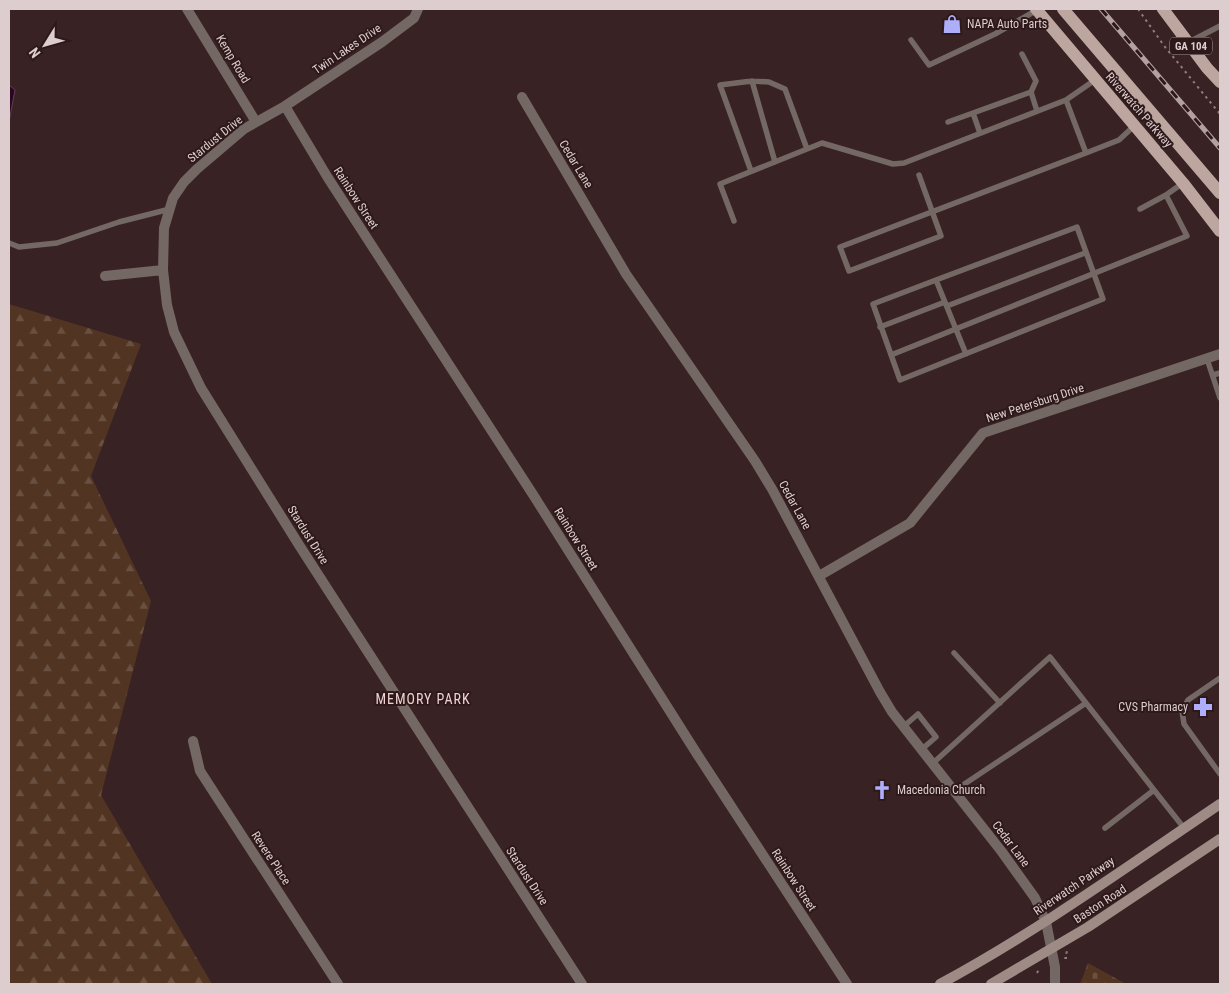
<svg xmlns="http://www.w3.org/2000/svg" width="1229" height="993" font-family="'Roboto Condensed',sans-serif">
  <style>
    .forest { fill: url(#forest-firs) }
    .cemetery { fill: url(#cemetery-stones) }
    .water { fill: #2b0521; stroke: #604155 }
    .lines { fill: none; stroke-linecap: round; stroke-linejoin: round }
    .path { stroke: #907d7e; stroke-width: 2; stroke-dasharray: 2.5 4; stroke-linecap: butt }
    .service { stroke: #746865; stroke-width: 5.5 }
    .minor { stroke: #746865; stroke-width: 10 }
    .tertiary { stroke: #746865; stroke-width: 10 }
    .secondary { stroke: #9e8b86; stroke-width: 10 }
    .primary { stroke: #bea6a0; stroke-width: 12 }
    .rail-casing { stroke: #b3a1a2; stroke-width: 5 }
    .rail { stroke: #2e191a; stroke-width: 3; stroke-dasharray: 9; stroke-linecap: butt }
    .labels { text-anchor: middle; stroke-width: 4; stroke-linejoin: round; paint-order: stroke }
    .shield { fill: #2e191a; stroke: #a89798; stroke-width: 1 }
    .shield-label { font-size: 11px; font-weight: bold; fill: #ddcdce }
    .poi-label { font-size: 12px; fill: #ddcdce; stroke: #2e191a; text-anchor: start }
    .street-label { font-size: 12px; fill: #ddcdce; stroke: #2e191a }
    .neighbourhood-label { font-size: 14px; letter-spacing: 1px; fill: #f0d0d1; stroke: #2e191a }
  </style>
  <defs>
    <pattern id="forest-firs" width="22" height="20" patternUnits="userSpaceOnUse" patternTransform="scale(1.25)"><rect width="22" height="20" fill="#513421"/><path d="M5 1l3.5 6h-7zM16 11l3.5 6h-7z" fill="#6a5040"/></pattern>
    <pattern id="cemetery-stones" width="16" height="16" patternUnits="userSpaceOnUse" patternTransform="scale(1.25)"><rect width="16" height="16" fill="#513421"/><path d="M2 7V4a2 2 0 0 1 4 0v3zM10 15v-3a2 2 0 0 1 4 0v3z" fill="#6a5040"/></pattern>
  </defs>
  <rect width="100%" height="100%" fill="#392223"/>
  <!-- forest -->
  <path class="forest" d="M9,304L141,344L91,476L151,601L101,795L212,984H9Z"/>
  <!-- cemetery -->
  <path class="cemetery" d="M1088,963L1126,984H1080Z"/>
  <!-- water -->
  <path class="water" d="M9,85L15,90L9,122Z"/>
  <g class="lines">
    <!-- path -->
    <path class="path" d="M1138,9L1165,47L1220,114
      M1067,958H1065L1067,951
      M1037,973L1040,968"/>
    <!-- service -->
    <path class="service" d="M911,40L929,65L995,34L1037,10
      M1189,42L1220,26
      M1031,92L1037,111
      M1066,100L1086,153L1119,140L1134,126
      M948,122L973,113
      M980,133L973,113L1031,92L1036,81L1022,54
      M775,162L752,81L769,82L785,89L807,149
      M751,171L720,85L752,81
      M919,175L941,236L849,271L840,247L1086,153
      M1166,195L1183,183
      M734,221L720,184L822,143L893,164L904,163L1066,100L1095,80
      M9,243L19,247L57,243L119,222L170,209
      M936,280L1077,227L1103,299L900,380L873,304L936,280L966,354
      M947,306L1085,253
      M880,327L945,302
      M891,355L1187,236L1166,195L1140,209
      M1207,359L1220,398
      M1213,375L1220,373
      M954,653L1000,703
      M1220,678L1188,700L1182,711L1184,724L1220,774
      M903,727L918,714L936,737L921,750
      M932,764L1050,657L1154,790
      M954,791L1086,703
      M1105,828L1154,790L1184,828"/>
    <!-- minor -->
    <path class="minor" d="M187,9L256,122
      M418,9L414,18L382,42L285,106L244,129L197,169L184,182L173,198L164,228L163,270L167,305L174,332L201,388L299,545L582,984
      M522,97L626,274L755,461L772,489L880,692L892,712L1002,852L1035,898L1046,922
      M285,106L328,178L532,493L697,754L847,984
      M105,276L163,270
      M819,576L910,523L983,433L1220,354
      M193,741L200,771L338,984"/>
    <!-- tertiary -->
    <path class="tertiary" d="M1046,922L1055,967V984"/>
    <!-- secondary -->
    <path class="secondary" d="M940,984C1038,931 1128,866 1220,804
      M991,984L1088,927L1220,839"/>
    <!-- primary -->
    <path class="primary" d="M1036,9L1183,183L1220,231
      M1063,9L1220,193
      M1163,9L1207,68L1220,82"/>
    <!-- rail casing -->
    <g class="rail-casing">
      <path id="rail" d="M1101,9L1220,148"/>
    </g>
    <!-- rail -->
    <use href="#rail" class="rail"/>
  </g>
  <!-- icons -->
  <defs>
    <g id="shop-bare" transform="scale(1.5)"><path d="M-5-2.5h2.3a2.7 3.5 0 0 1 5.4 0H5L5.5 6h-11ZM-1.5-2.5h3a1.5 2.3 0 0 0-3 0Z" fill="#afaefa" stroke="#2e191a" stroke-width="2.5" paint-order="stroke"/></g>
    <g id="pharmacy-bare" transform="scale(1.5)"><path d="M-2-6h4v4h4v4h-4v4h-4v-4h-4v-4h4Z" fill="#afaefa" stroke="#2e191a" stroke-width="2.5" paint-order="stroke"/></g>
    <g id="church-bare" transform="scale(1.5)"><path d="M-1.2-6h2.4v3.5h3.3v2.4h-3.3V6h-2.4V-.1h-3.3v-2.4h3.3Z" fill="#afaefa" stroke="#2e191a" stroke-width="2.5" paint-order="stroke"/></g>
  </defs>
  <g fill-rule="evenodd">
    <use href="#shop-bare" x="952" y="24"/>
    <use href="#pharmacy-bare" x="1203" y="707"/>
    <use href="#church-bare" x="882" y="790"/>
  </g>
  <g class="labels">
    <!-- shield labels -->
    <rect class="shield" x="1170" y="37.5" width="42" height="17" rx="4"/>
    <g class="shield-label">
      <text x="1191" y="50">GA 104</text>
    </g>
    <!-- poi labels -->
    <g class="poi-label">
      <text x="967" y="28">NAPA Auto Parts</text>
      <text x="1188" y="711" text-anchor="end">CVS Pharmacy</text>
      <text x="897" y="794">Macedonia Church</text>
    </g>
    <!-- street labels -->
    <g class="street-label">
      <text transform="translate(347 49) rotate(-34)" y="4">Twin Lakes Drive</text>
      <text transform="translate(233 59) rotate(59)" y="4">Kemp Road</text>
      <text transform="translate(1139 110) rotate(49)" y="4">Riverwatch Parkway</text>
      <text transform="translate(215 139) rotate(-39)" y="4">Stardust Drive</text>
      <text transform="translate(576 164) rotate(59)" y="4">Cedar Lane</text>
      <text transform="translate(356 198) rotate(57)" y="4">Rainbow Street</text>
      <text transform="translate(1035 403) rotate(-18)" y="4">New Petersburg Drive</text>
      <text transform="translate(795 505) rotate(61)" y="4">Cedar Lane</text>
      <text transform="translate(308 535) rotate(58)" y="4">Stardust Drive</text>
      <text transform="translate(576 539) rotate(58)" y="4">Rainbow Street</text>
      <text transform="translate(1011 844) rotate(53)" y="4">Cedar Lane</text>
      <text transform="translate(271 858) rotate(57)" y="4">Revere Place</text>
      <text transform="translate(527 876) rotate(57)" y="4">Stardust Drive</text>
      <text transform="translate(794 880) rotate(57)" y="4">Rainbow Street</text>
      <text transform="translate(1074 886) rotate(-34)" y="4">Riverwatch Parkway</text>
      <text transform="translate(1100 904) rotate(-33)" y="4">Baston Road</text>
    </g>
    <!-- neighbourhood labels -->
    <g class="neighbourhood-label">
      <text x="423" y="704">MEMORY PARK</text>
    </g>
  </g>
  <!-- border -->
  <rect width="1229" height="993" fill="none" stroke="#ddcdce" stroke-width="20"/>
  <!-- north arrow -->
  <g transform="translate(45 45) rotate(233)" stroke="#2e191a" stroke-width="4" paint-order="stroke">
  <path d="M0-4L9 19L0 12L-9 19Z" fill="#ddcdce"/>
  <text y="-8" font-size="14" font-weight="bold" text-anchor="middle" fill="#ddcdce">N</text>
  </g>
</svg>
